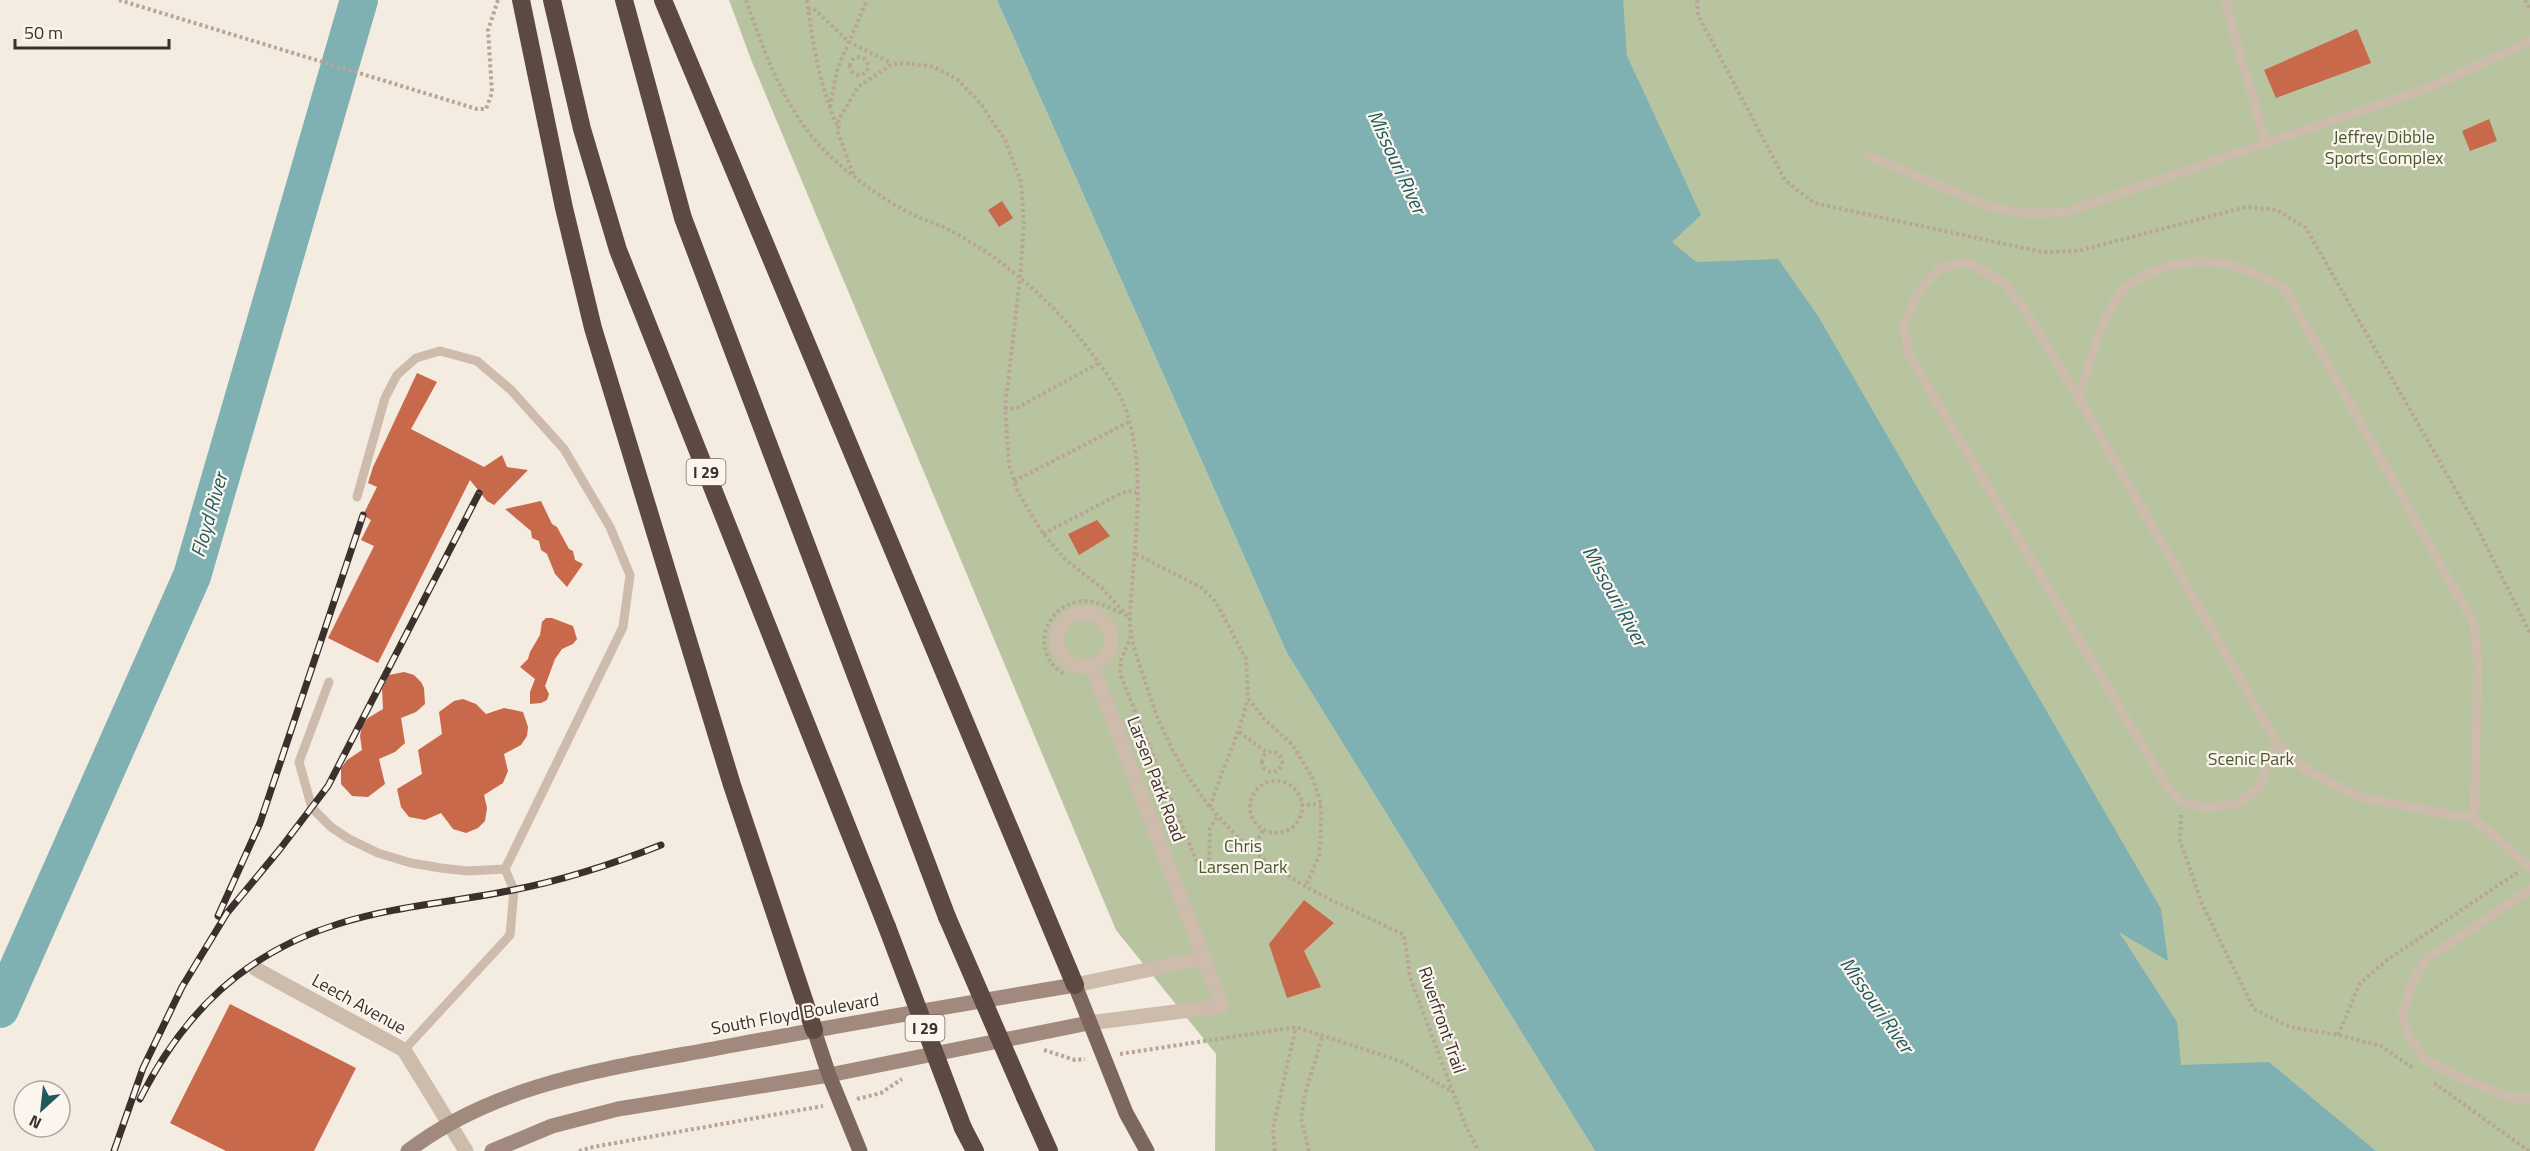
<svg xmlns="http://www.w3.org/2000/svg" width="2530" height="1151" font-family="'Titillium Web',sans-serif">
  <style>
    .green { fill: #b8c4a0 }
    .water { fill: #7fb0b2 }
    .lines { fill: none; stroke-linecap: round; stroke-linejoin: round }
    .river { stroke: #7fb0b2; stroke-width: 38 }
    .building { fill: #c8694b }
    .path { stroke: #b9a596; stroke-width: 4; stroke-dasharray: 3 3; stroke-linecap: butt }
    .service { stroke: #cdbbac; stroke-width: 9 }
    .minor { stroke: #cdbbac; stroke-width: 15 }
    .secondary { stroke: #a18a7d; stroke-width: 15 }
    .primary { stroke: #7d675c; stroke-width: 15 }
    .motorway { stroke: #5c4a42; stroke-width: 18 }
    .rail-casing { stroke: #3b302b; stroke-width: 7 }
    .rail { stroke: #fbf5ee; stroke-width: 4.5; stroke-dasharray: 14; stroke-linecap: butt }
    .motorway-bridge { stroke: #5c4a42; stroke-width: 18 }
    .labels { text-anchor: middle; stroke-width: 4.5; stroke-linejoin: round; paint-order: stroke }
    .shield { fill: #fbf5ee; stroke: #756b66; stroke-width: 1.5 }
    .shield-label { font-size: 16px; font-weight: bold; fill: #3b302b }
    .park-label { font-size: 18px; fill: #4a5a2e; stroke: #fbf5ee }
    .street-label { font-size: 18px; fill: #3b302b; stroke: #fbf5ee }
    .water-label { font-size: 20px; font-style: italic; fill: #1f5a5e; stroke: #fbf5ee }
  </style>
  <rect width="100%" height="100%" fill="#f4ebe1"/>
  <!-- green -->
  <path class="green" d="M729,0H997L1287,653L1595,1151H1215L1216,1054L1116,930L752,62Z
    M1528,0H2530V1151H2156Z"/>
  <!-- water -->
  <path class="water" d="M997,0H1623L1627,56L1701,215L1672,242L1696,262L1778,259L1818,316L2161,909L2168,961L2119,932L2177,1022L2181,1065L2269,1062L2376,1151H1595L1287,653Z"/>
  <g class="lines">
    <!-- river -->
    <path class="river" d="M0,1009L192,576L359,0"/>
  </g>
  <!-- building -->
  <path class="building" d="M2357,29L2371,63L2276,98L2264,70Z
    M2489,119L2497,141L2470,151L2462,131Z
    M1002,201L1013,218L999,227L988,210Z
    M417,373L437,382L411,429L484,467L502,455L507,467L528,470L494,505L487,501L470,480L378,663L328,638L374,546L361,540L371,520L363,515L377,487L368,483L373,467Z
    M541,501L552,524L557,527L569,549L573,551L575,560L583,564L567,587L555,574L547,554L541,550L539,541L532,538L531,531L505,509Z
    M1097,520L1110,536L1079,555L1068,534Z
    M546,618H552L573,626L577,639L573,644L562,649L555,659L545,686L549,694L547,700L541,703L530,704V692L535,679L520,667L528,659L530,652L540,635L542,622Z
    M404,672L414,675L421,682L424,688L425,704L416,712L401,718L405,743L395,752L379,759L385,784L368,797L352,796L341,784V768L347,760L362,750L360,736L362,726L368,718L383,709L382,689L389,675Z
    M463,699L476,704L486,714L504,708L523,712L528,727L527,736L521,745L504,754L508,771L503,783L484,795L487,808L485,821L478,828L466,833L453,829L441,813L425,820L409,817L401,807L397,789L422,774L418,750L442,734L439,712L454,701Z
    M1304,900L1334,923L1304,951L1321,987L1287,998L1269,944Z
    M230,1004L356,1068L314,1151H226L170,1123Z"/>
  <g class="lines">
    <!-- path -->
    <path class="path" d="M119,0L477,109H486L492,93L488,30L498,0
      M746,0C764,51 779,95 813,138C837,167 882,200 916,216C929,222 943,226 955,233C1009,263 1057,306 1093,355C1105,371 1118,389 1125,407C1148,470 1133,550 1130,616C1129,640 1140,664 1147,687C1167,756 1214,825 1273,866C1313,894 1360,913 1404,935L1410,977L1466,1127L1479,1151
      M807,0C813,45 820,87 838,128
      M1697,0L1698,15L1785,180L1814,203L2042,252L2078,251L2246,207L2277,210L2306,228L2477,527L2530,633
      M2525,0L2530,10
      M808,9L813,8L849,42L891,63
      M850 66a9 9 0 1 1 18 0a9 9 0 1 1-18 0Z
      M830,107L837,70L867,0
      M853,174L838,132L839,119L858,87L892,64L909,63L934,67L957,79L980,103L1005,140L1021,182L1024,223L1020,278L1005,408L1009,465L1018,492L1043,534L1067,561L1102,588L1129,618
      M1005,408L1015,409L1099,363
      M1014,481L1129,422
      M1043,534L1118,495L1127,491L1136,492
      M1136,554L1202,588L1216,602L1246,659L1248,698L1265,720L1292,744L1313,779L1321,804V834L1319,856L1306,885
      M1131,636L1121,660L1120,674L1199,867L1209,875L1210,828L1218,816
      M1063,674C1057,669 1051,664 1048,657C1035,631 1057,601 1085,601C1099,602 1112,608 1124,615
      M1239,732L1267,753
      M1262 762a10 10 0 1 1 20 0a10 10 0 1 1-20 0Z
      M1250 807a26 26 0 1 1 52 0a26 26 0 1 1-52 0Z
      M1301,805L1321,804
      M1210,807C1222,770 1238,736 1248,699
      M2181,815L2180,840L2202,904L2254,1009L2290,1027L2338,1035L2381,1046L2413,1068
      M1253,849L1263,830
      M2338,1035L2360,983L2387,960L2518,872
      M1044,1050L1075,1060L1085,1059
      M1120,1054L1296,1027L1400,1061L1453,1092
      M2434,1083L2529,1151
      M857,1099L881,1093L902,1079
      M579,1151L593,1147L823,1106
      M1275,1151L1273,1128L1296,1027
      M1309,1151L1301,1118L1305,1094L1323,1035"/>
    <!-- service -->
    <path class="service" d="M2225,0L2265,142
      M1869,156L1988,206L2025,214L2066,212L2433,86L2530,41
      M2079,399L2025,310L2004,283L1967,262L1940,268L1919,290L1904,326L1909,355L2167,787L2182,802L2205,807L2236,804L2259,788L2277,743
      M357,497L385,398L397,375L416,358L440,351L477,361L511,390L564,449L610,527L630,575L623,627L505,869
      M329,682L299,762L312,808L331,827L349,839L378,853L411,863L441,868L467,871L505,869L514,890L510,935L404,1050
      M2474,819L2478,664L2474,624L2285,289C2240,263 2206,252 2155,271C2143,276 2125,285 2118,296C2098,326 2089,365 2079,399L2277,743L2305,769L2359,797L2474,819L2530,867
      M2530,889L2425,960L2413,981L2402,1015L2409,1038L2427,1061L2463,1079L2511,1098H2530"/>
    <!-- minor -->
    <path class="minor" d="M1057 640a27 27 0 1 1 54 0a27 27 0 1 1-54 0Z
      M256,969L404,1050L466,1151
      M1075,985L1204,958
      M1089,1023L1222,1006L1092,666"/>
    <!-- secondary -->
    <path class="secondary" d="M408,1151C502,1079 621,1067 734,1045C847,1024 961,1004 1075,985
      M492,1151L552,1126L618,1109L829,1075L1089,1023"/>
    <!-- primary -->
    <path class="primary" d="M1075,985L1126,1113L1147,1151
      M814,1030L829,1075L860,1151"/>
    <!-- motorway -->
    <path class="motorway" d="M521,0L564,208L593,328L732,785L814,1030
      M552,0L582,129L618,250L887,927
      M624,0L683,218L947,917
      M663,0L1075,985
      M1025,1097L1049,1151
      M963,1128L975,1151"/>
    <!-- rail casing -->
    <g class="rail-casing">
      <path id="rail" d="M218,916L260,823L363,515
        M140,1099C184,1012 245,953 338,924C394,906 455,902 513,890C564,880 613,864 661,845
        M114,1151L143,1068L182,987L227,913L280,849L328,786L479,493"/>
    </g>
    <!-- rail -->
    <use href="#rail" class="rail"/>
    <!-- motorway-bridge -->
    <path class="motorway-bridge" d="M947,917L1025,1097
      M887,927L963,1128"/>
  </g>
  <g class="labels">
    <!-- shield labels -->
    <g class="shield">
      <rect x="686.5" y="459" width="39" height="26" rx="4.5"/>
      <rect x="905.5" y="1015" width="39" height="26" rx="4.5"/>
    </g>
    <g class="shield-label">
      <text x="706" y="478">I 29</text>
      <text x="925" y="1034">I 29</text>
    </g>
    <!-- park labels -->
    <g class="park-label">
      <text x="2384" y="143">Jeffrey Dibble<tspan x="2384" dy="21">Sports Complex</tspan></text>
      <text x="2251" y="765">Scenic Park</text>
      <text x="1243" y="852">Chris<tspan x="1243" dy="21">Larsen Park</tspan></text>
    </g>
    <!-- street labels -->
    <g class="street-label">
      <text transform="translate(1156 779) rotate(69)" y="6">Larsen Park Road</text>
      <text transform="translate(359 1004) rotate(29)" y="6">Leech Avenue</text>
      <text transform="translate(795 1014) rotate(-10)" y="6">South Floyd Boulevard</text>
      <text transform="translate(1442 1020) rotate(71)" y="6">Riverfront Trail</text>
    </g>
    <!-- water labels -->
    <g class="water-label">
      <text transform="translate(1397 162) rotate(65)" y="7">Missouri River</text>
      <text transform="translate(209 515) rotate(-74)" y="7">Floyd River</text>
      <text transform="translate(1615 596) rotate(61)" y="7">Missouri River</text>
      <text transform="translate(1877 1005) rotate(55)" y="7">Missouri River</text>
    </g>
  </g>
  <!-- north arrow -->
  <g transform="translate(42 1109) rotate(207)"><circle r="28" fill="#fbf5ee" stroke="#aea6a0" stroke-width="1.5"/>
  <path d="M0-4.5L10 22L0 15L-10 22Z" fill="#1f5a5e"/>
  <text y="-9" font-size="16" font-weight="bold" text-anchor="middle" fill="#3b302b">N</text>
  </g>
  <!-- scale -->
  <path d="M15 39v9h154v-9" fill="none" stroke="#3b302b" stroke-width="3"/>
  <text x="24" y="39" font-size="18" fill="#3b302b" stroke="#fbf5ee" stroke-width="4.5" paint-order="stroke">50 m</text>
</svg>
